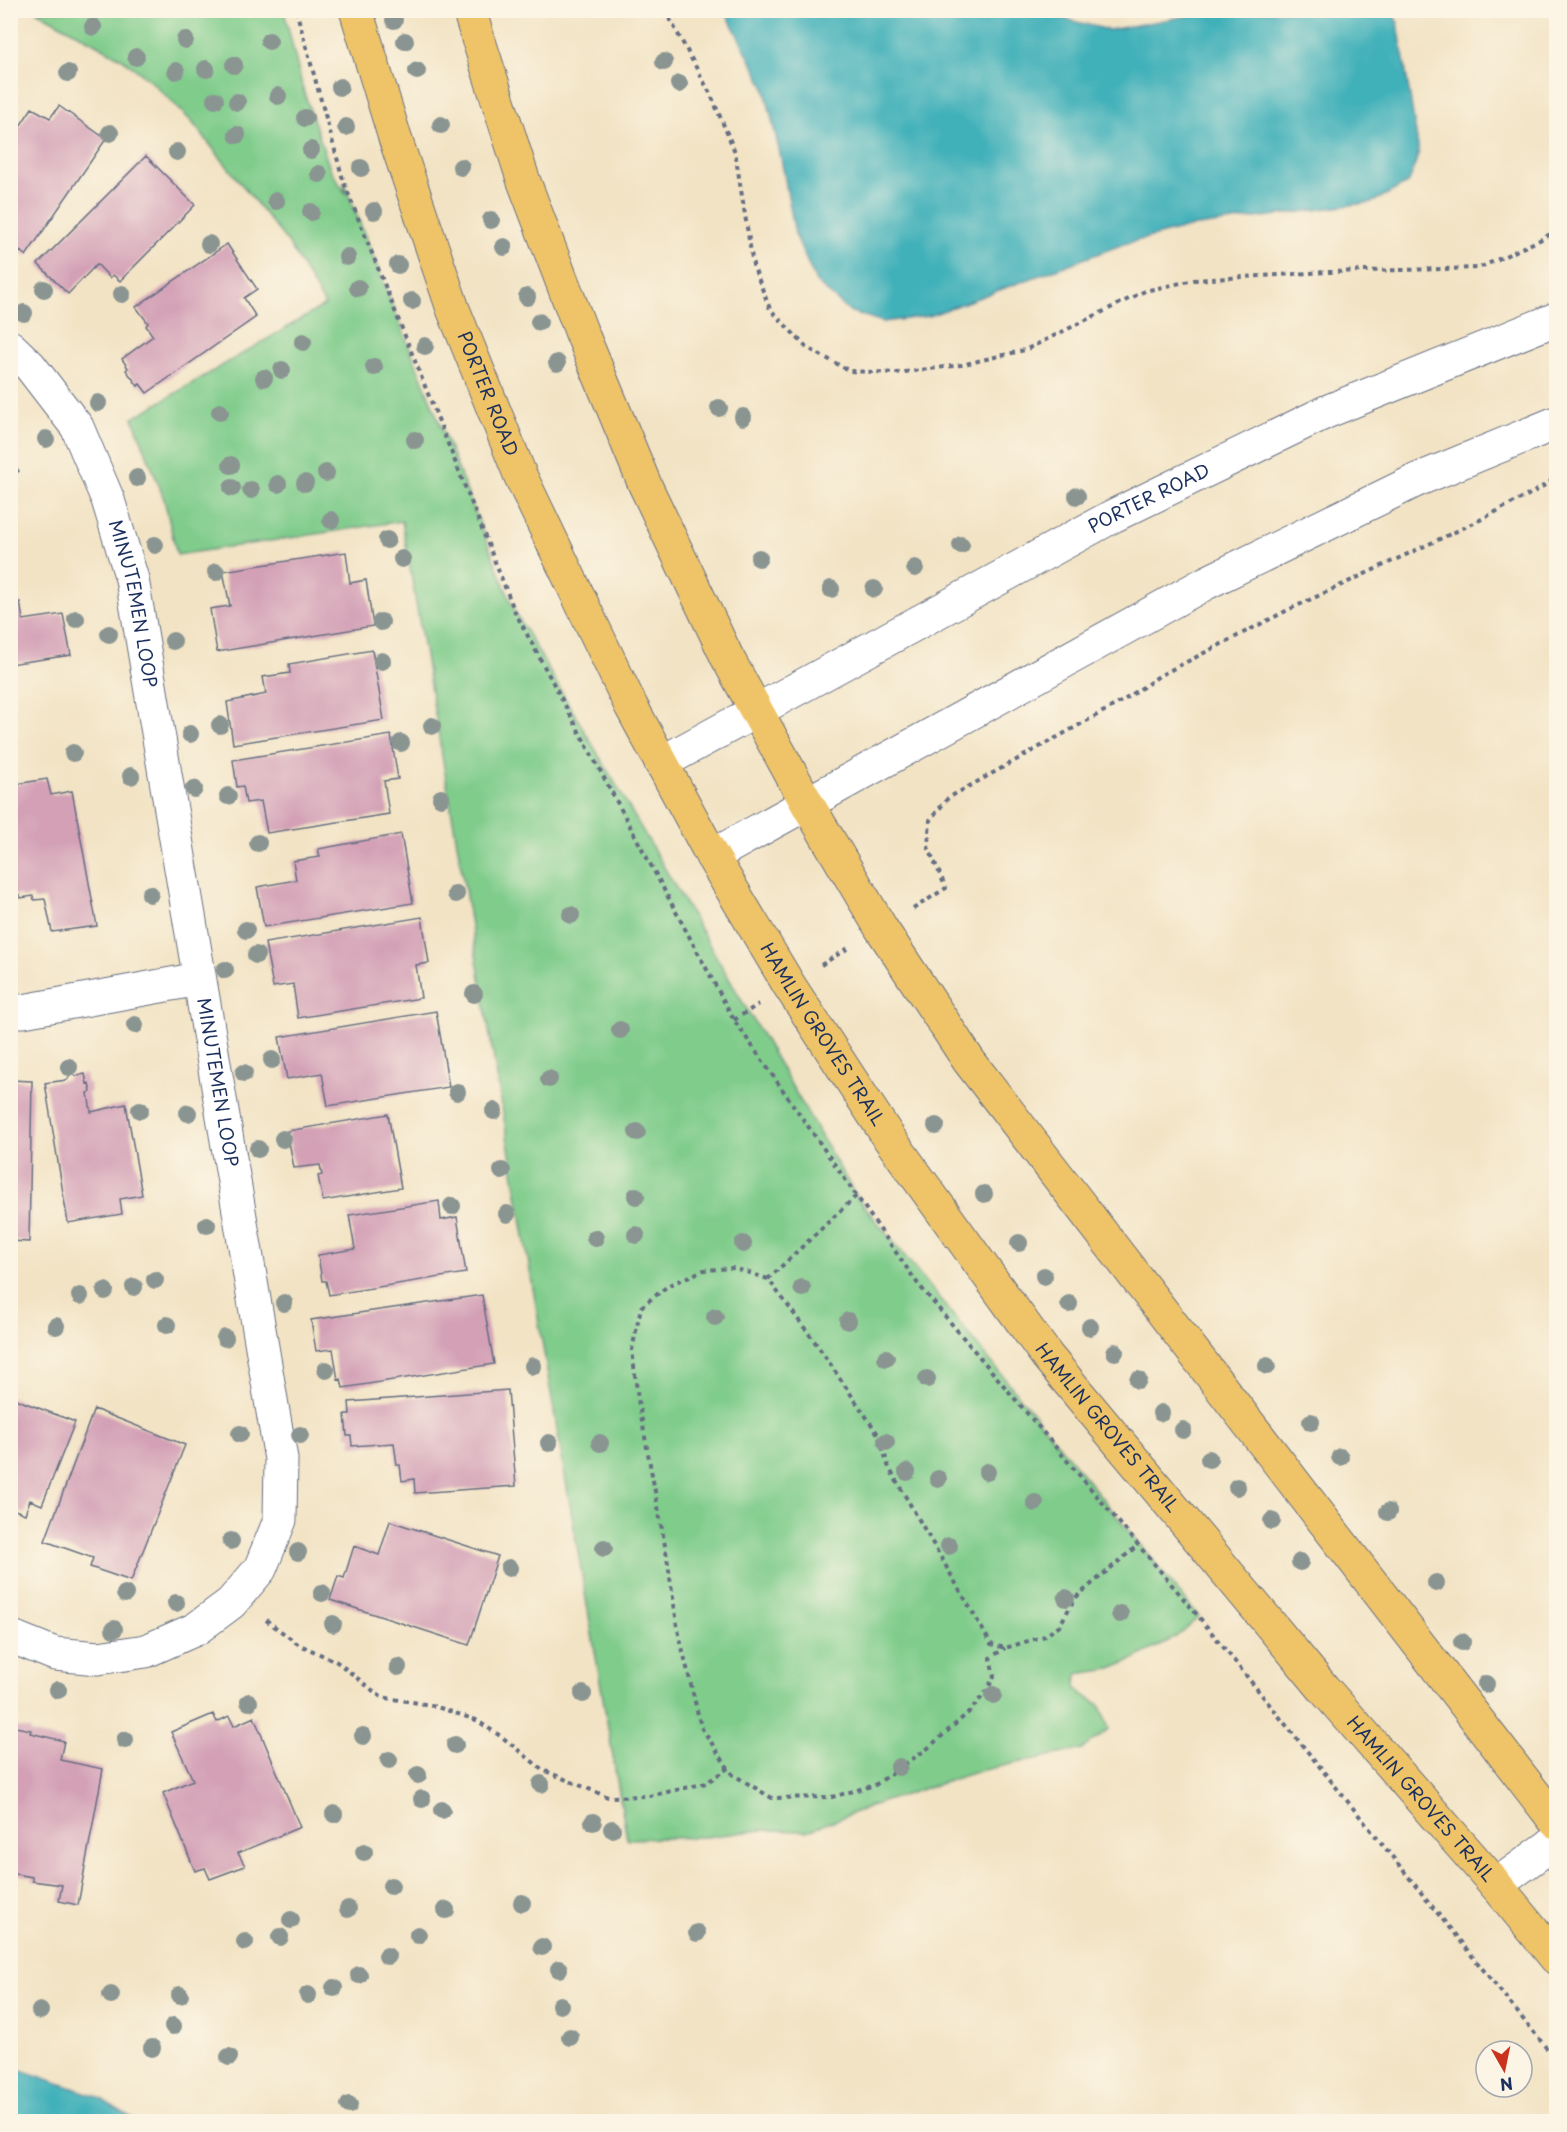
<svg xmlns="http://www.w3.org/2000/svg" width="1567" height="2132" font-family="'Playpen Sans',sans-serif">
  <style>
    .green { fill: #7fcc8b; stroke: #4d7e74; stroke-width: 1.5 }
    .water { fill: #40b0b9; stroke: #2e708c; stroke-width: 1.5 }
    .building { fill: #d3a0b6 }
    .lines { fill: none; stroke-linecap: round; stroke-linejoin: round }
    .minor-casing { stroke: #666e82; stroke-width: 35 }
    .major-casing { stroke: #666e82; stroke-width: 35 }
    .path { stroke: #666e82; stroke-width: 4; stroke-dasharray: 4.5 4.5; stroke-linecap: butt }
    .minor { stroke: #fff; stroke-width: 33 }
    .major { stroke: #efc469; stroke-width: 33 }
    .tree { fill: #8a9592 }
    .labels { text-anchor: middle; stroke-width: 6; stroke-linejoin: round; paint-order: stroke }
    .street-label { font-size: 18px; fill: #1b2f5e; stroke: #fcf5e5 }
  </style>
  <rect width="100%" height="100%" fill="#fcf5e5"/>
  <filter id="ink" filterUnits="userSpaceOnUse"><feTurbulence type="fractalNoise" baseFrequency=".0167" numOctaves="2"/><feDisplacementMap in="SourceGraphic" scale="12" xChannelSelector="R" yChannelSelector="G"/><feConvolveMatrix kernelMatrix="1 2 1 2 8 2 1 2 1" color-interpolation-filters="sRGB"/></filter>
  <filter id="wash" filterUnits="userSpaceOnUse"><feTurbulence type="fractalNoise" baseFrequency=".008" numOctaves="4" result="noise"/><feDisplacementMap in="SourceGraphic" scale="24" xChannelSelector="R" yChannelSelector="G"/><feGaussianBlur stdDeviation="1.35" result="paint"/><feColorMatrix in="noise" values="0 0 0 0 0 0 0 0 0 0 0 0 0 0 0 0 0 1.4 0 .05"/><feComposite in="paint" operator="in"/></filter>
  <g filter="url(#wash)">
    <rect width="100%" height="100%" fill="#f2e3c4"/>
    <!-- green -->
    <path class="green" d="M36,11H284L303,89L330,169L346,194L344,183L515,612L856,1196L1199,1617L1176,1637L1130,1661L1111,1669L1077,1674L1076,1687L1083,1695L1100,1705L1109,1729L1082,1749L979,1771L879,1803L807,1831L762,1830L705,1837L627,1839L402,521L177,555L164,499L133,418L325,305L289,244L192,122L152,82L121,58Z"/>
    <!-- water -->
    <path class="water" d="M725,11H1052L1057,17L1109,30L1214,11H1391L1398,23L1419,152L1409,182L1373,202L1190,227L1124,244L929,316L883,322L849,311L816,282L795,234L781,158L764,86Z
      M15,2068L96,2096L137,2121H11V2078Z"/>
    <g id="blocks">
      <!-- building -->
      <path class="building" d="M59,106L106,139L26,256L20,251L17,255L10,251V141L32,108L50,118Z
        M146,156L195,205L120,281L113,275L110,278L97,264L68,294L38,264Z
        M227,244L257,289L244,298L256,317L147,393L140,384L138,386L126,370L128,368L122,359L153,336L146,326L148,323L136,307Z
        M10,459L19,471L10,478Z
        M346,552L350,583L366,580L373,626L217,652L210,609L230,606L223,571Z
        M20,602L23,620L63,614L71,655L10,664V603Z
        M372,650L384,720L233,744L227,702L266,694L263,677L290,673L289,664Z
        M391,735L398,779L384,781L389,814L267,833L261,801L246,803L243,786L237,787L233,760Z
        M47,779L51,795L72,791L97,926L52,932L45,899L34,900L33,896L21,898L20,895H13L10,880V785Z
        M401,834L413,903L264,927L257,887L296,880L293,861L320,857L318,849Z
        M422,917L429,963L416,965L421,998L298,1018L293,984L273,987L265,943Z
        M436,1011L449,1087L328,1106L322,1073L287,1079L279,1037Z
        M71,1074L77,1076L85,1074L87,1084L89,1083L91,1092L88,1093L91,1112L126,1104L142,1195L120,1199L122,1214L68,1223L45,1083L67,1080Z
        M10,1080L32,1081L29,1242L10,1241Z
        M388,1114L401,1188L323,1201L318,1176L322,1175L320,1165L294,1168L287,1131Z
        M439,1201L441,1220L457,1217L466,1273L329,1295L326,1281H322L318,1255L355,1249L349,1215Z
        M482,1295L494,1364L343,1388L341,1379L338,1380L333,1349L316,1351L311,1320Z
        M508,1390L516,1486L415,1493L414,1479L402,1481L400,1465H397L394,1443L352,1446L351,1436H347L345,1414H350L349,1402Z
        M10,1397L75,1422L42,1505L30,1500L25,1514L10,1508Z
        M94,1409L185,1445L131,1581L90,1567L93,1558L45,1541Z
        M390,1521L498,1556L469,1645L330,1600L338,1576L344,1578L354,1546L379,1555Z
        M213,1714L217,1722L229,1716L234,1726L254,1717L300,1827L238,1853L245,1866L210,1879L205,1868L195,1871L163,1793L193,1780L171,1732Z
        M10,1726L31,1730L30,1733L64,1741L60,1760L103,1769L78,1905L59,1901L62,1885L32,1881V1877L10,1873Z"/>
    </g>
  </g>
  <g filter="url(#ink)">
    <use href="#blocks" fill-opacity="0" stroke="#666e82" stroke-width="1.5"/>
    <g class="lines">
      <!-- minor casing -->
      <g class="minor-casing">
        <g id="minor">
          <path id="s1" d="M10,347L30,366L77,427L108,500L132,579L281,1459L280,1520L260,1569L231,1603L196,1629L146,1651L98,1658L55,1654L10,1636"/>
          <path id="s2" d="M661,763L1113,516L1326,412L1556,319"/>
          <path d="M712,856L1206,583L1417,480L1556,423"/>
          <path d="M10,1011H23L199,979"/>
          <path d="M1496,1885L1556,1841"/>
        </g>
      </g>
      <!-- major casing -->
      <g class="major-casing">
        <g id="major">
          <path id="s3" d="M356,10L395,138L453,309L521,477L631,706L712,856L789,985L889,1138L1047,1356L1324,1689L1496,1885L1556,1958"/>
          <path d="M469,10L523,179L581,331L645,485L727,657L808,805L881,928L969,1061L1556,1822"/>
        </g>
      </g>
      <!-- path -->
      <path class="path" d="M296,10L344,183L515,612L734,1020L918,1284L1199,1617L1556,2060
        M665,10L711,95L735,152L753,265L770,309L806,347L850,371L897,373L961,365L1025,350L1145,291L1194,280L1328,272L1479,268L1546,237L1556,229
        M913,909L946,888L928,847L930,820L948,798L1124,700L1159,676L1288,610L1476,522L1532,493L1556,478
        M821,965L850,947
        M734,1020L759,1004
        M856,1196L768,1279L815,1342L878,1434L889,1468L991,1644L1005,1648L1045,1636L1060,1625L1075,1598L1138,1545
        M768,1279L734,1268L704,1270L669,1285L641,1307L632,1350L638,1399L666,1551L678,1630L701,1727L732,1774L772,1798L832,1797L875,1785L927,1749L968,1713L987,1691L994,1676L990,1658L1005,1648
        M266,1620L298,1644L337,1662L381,1697L431,1705L476,1720L502,1737L543,1770L608,1797L649,1796L681,1789L706,1783L728,1768"/>
      <!-- minor -->
      <use href="#minor" class="minor"/>
      <!-- major -->
      <use href="#major" class="major"/>
    </g>
    <!-- trees -->
    <g class="tree">
      <circle cx="394" cy="20" r="9"/>
      <circle cx="93" cy="27" r="9"/>
      <circle cx="185" cy="40" r="9"/>
      <circle cx="269" cy="41" r="9"/>
      <circle cx="405" cy="41" r="9"/>
      <circle cx="136" cy="57" r="9"/>
      <circle cx="664" cy="62" r="9"/>
      <circle cx="234" cy="65" r="9"/>
      <circle cx="206" cy="69" r="9"/>
      <circle cx="176" cy="71" r="9"/>
      <circle cx="417" cy="71" r="9"/>
      <circle cx="68" cy="73" r="9"/>
      <circle cx="679" cy="84" r="9"/>
      <circle cx="340" cy="87" r="9"/>
      <circle cx="278" cy="96" r="9"/>
      <circle cx="215" cy="100" r="9"/>
      <circle cx="237" cy="102" r="9"/>
      <circle cx="305" cy="118" r="9"/>
      <circle cx="441" cy="125" r="9"/>
      <circle cx="346" cy="127" r="9"/>
      <circle cx="110" cy="133" r="9"/>
      <circle cx="237" cy="135" r="9"/>
      <circle cx="311" cy="150" r="9"/>
      <circle cx="177" cy="152" r="9"/>
      <circle cx="461" cy="167" r="9"/>
      <circle cx="361" cy="168" r="9"/>
      <circle cx="319" cy="174" r="9"/>
      <circle cx="276" cy="201" r="9"/>
      <circle cx="374" cy="211" r="9"/>
      <circle cx="311" cy="212" r="9"/>
      <circle cx="491" cy="220" r="9"/>
      <circle cx="209" cy="244" r="9"/>
      <circle cx="504" cy="247" r="9"/>
      <circle cx="347" cy="257" r="9"/>
      <circle cx="398" cy="265" r="9"/>
      <circle cx="358" cy="288" r="9"/>
      <circle cx="44" cy="289" r="9"/>
      <circle cx="122" cy="294" r="9"/>
      <circle cx="527" cy="297" r="9"/>
      <circle cx="412" cy="301" r="9"/>
      <circle cx="24" cy="313" r="9"/>
      <circle cx="539" cy="322" r="9"/>
      <circle cx="303" cy="342" r="9"/>
      <circle cx="425" cy="346" r="9"/>
      <circle cx="557" cy="363" r="9"/>
      <circle cx="374" cy="367" r="9"/>
      <circle cx="282" cy="370" r="9"/>
      <circle cx="264" cy="378" r="9"/>
      <circle cx="98" cy="403" r="9"/>
      <circle cx="719" cy="408" r="9"/>
      <circle cx="220" cy="412" r="9"/>
      <circle cx="743" cy="417" r="9"/>
      <circle cx="46" cy="439" r="9"/>
      <circle cx="415" cy="440" r="9"/>
      <circle cx="231" cy="465" r="9"/>
      <circle cx="326" cy="473" r="9"/>
      <circle cx="137" cy="478" r="9"/>
      <circle cx="305" cy="483" r="9"/>
      <circle cx="278" cy="484" r="9"/>
      <circle cx="232" cy="488" r="9"/>
      <circle cx="251" cy="490" r="9"/>
      <circle cx="1077" cy="496" r="9"/>
      <circle cx="331" cy="520" r="9"/>
      <circle cx="387" cy="540" r="9"/>
      <circle cx="155" cy="545" r="9"/>
      <circle cx="961" cy="545" r="9"/>
      <circle cx="759" cy="558" r="9"/>
      <circle cx="402" cy="559" r="9"/>
      <circle cx="915" cy="568" r="9"/>
      <circle cx="216" cy="572" r="9"/>
      <circle cx="831" cy="589" r="9"/>
      <circle cx="874" cy="589" r="9"/>
      <circle cx="76" cy="619" r="9"/>
      <circle cx="381" cy="622" r="9"/>
      <circle cx="109" cy="634" r="9"/>
      <circle cx="173" cy="641" r="9"/>
      <circle cx="382" cy="661" r="9"/>
      <circle cx="220" cy="725" r="9"/>
      <circle cx="432" cy="726" r="9"/>
      <circle cx="190" cy="734" r="9"/>
      <circle cx="401" cy="743" r="9"/>
      <circle cx="73" cy="753" r="9"/>
      <circle cx="131" cy="776" r="9"/>
      <circle cx="194" cy="789" r="9"/>
      <circle cx="228" cy="796" r="9"/>
      <circle cx="441" cy="798" r="9"/>
      <circle cx="258" cy="843" r="9"/>
      <circle cx="150" cy="894" r="9"/>
      <circle cx="456" cy="894" r="9"/>
      <circle cx="571" cy="915" r="9"/>
      <circle cx="246" cy="930" r="9"/>
      <circle cx="256" cy="955" r="9"/>
      <circle cx="225" cy="970" r="9"/>
      <circle cx="474" cy="994" r="9"/>
      <circle cx="135" cy="1025" r="9"/>
      <circle cx="620" cy="1030" r="9"/>
      <circle cx="272" cy="1060" r="9"/>
      <circle cx="69" cy="1067" r="9"/>
      <circle cx="244" cy="1073" r="9"/>
      <circle cx="549" cy="1079" r="9"/>
      <circle cx="457" cy="1092" r="9"/>
      <circle cx="140" cy="1110" r="9"/>
      <circle cx="494" cy="1111" r="9"/>
      <circle cx="188" cy="1113" r="9"/>
      <circle cx="936" cy="1126" r="9"/>
      <circle cx="637" cy="1132" r="9"/>
      <circle cx="283" cy="1139" r="9"/>
      <circle cx="258" cy="1149" r="9"/>
      <circle cx="502" cy="1171" r="9"/>
      <circle cx="984" cy="1194" r="9"/>
      <circle cx="636" cy="1196" r="9"/>
      <circle cx="452" cy="1206" r="9"/>
      <circle cx="507" cy="1214" r="9"/>
      <circle cx="207" cy="1225" r="9"/>
      <circle cx="636" cy="1235" r="9"/>
      <circle cx="595" cy="1238" r="9"/>
      <circle cx="1019" cy="1243" r="9"/>
      <circle cx="743" cy="1244" r="9"/>
      <circle cx="1044" cy="1276" r="9"/>
      <circle cx="155" cy="1280" r="9"/>
      <circle cx="134" cy="1287" r="9"/>
      <circle cx="802" cy="1288" r="9"/>
      <circle cx="105" cy="1291" r="9"/>
      <circle cx="80" cy="1296" r="9"/>
      <circle cx="284" cy="1303" r="9"/>
      <circle cx="1069" cy="1304" r="9"/>
      <circle cx="715" cy="1317" r="9"/>
      <circle cx="848" cy="1321" r="9"/>
      <circle cx="167" cy="1325" r="9"/>
      <circle cx="56" cy="1326" r="9"/>
      <circle cx="1090" cy="1327" r="9"/>
      <circle cx="225" cy="1338" r="9"/>
      <circle cx="1115" cy="1352" r="9"/>
      <circle cx="886" cy="1358" r="9"/>
      <circle cx="533" cy="1366" r="9"/>
      <circle cx="1267" cy="1366" r="9"/>
      <circle cx="326" cy="1370" r="9"/>
      <circle cx="927" cy="1379" r="9"/>
      <circle cx="1138" cy="1380" r="9"/>
      <circle cx="1161" cy="1413" r="9"/>
      <circle cx="1311" cy="1422" r="9"/>
      <circle cx="1183" cy="1430" r="9"/>
      <circle cx="240" cy="1434" r="9"/>
      <circle cx="300" cy="1435" r="9"/>
      <circle cx="886" cy="1442" r="9"/>
      <circle cx="549" cy="1443" r="9"/>
      <circle cx="600" cy="1443" r="9"/>
      <circle cx="1340" cy="1457" r="9"/>
      <circle cx="1209" cy="1459" r="9"/>
      <circle cx="907" cy="1472" r="9"/>
      <circle cx="987" cy="1472" r="9"/>
      <circle cx="938" cy="1479" r="9"/>
      <circle cx="1237" cy="1487" r="9"/>
      <circle cx="1035" cy="1503" r="9"/>
      <circle cx="1388" cy="1512" r="9"/>
      <circle cx="1272" cy="1521" r="9"/>
      <circle cx="231" cy="1541" r="9"/>
      <circle cx="949" cy="1546" r="9"/>
      <circle cx="604" cy="1548" r="9"/>
      <circle cx="298" cy="1552" r="9"/>
      <circle cx="1300" cy="1562" r="9"/>
      <circle cx="509" cy="1568" r="9"/>
      <circle cx="1436" cy="1583" r="9"/>
      <circle cx="322" cy="1593" r="9"/>
      <circle cx="125" cy="1594" r="9"/>
      <circle cx="1066" cy="1598" r="9"/>
      <circle cx="176" cy="1603" r="9"/>
      <circle cx="1120" cy="1614" r="9"/>
      <circle cx="333" cy="1624" r="9"/>
      <circle cx="114" cy="1629" r="9"/>
      <circle cx="1462" cy="1642" r="9"/>
      <circle cx="398" cy="1667" r="9"/>
      <circle cx="1486" cy="1684" r="9"/>
      <circle cx="58" cy="1690" r="9"/>
      <circle cx="583" cy="1694" r="9"/>
      <circle cx="993" cy="1695" r="9"/>
      <circle cx="249" cy="1702" r="9"/>
      <circle cx="363" cy="1736" r="9"/>
      <circle cx="125" cy="1740" r="9"/>
      <circle cx="455" cy="1745" r="9"/>
      <circle cx="389" cy="1760" r="9"/>
      <circle cx="899" cy="1767" r="9"/>
      <circle cx="418" cy="1775" r="9"/>
      <circle cx="541" cy="1784" r="9"/>
      <circle cx="422" cy="1799" r="9"/>
      <circle cx="442" cy="1810" r="9"/>
      <circle cx="334" cy="1814" r="9"/>
      <circle cx="593" cy="1822" r="9"/>
      <circle cx="612" cy="1829" r="9"/>
      <circle cx="364" cy="1852" r="9"/>
      <circle cx="391" cy="1886" r="9"/>
      <circle cx="522" cy="1903" r="9"/>
      <circle cx="348" cy="1909" r="9"/>
      <circle cx="446" cy="1910" r="9"/>
      <circle cx="291" cy="1920" r="9"/>
      <circle cx="697" cy="1933" r="9"/>
      <circle cx="418" cy="1935" r="9"/>
      <circle cx="280" cy="1937" r="9"/>
      <circle cx="245" cy="1942" r="9"/>
      <circle cx="542" cy="1947" r="9"/>
      <circle cx="387" cy="1956" r="9"/>
      <circle cx="559" cy="1969" r="9"/>
      <circle cx="359" cy="1975" r="9"/>
      <circle cx="334" cy="1988" r="9"/>
      <circle cx="111" cy="1995" r="9"/>
      <circle cx="180" cy="1995" r="9"/>
      <circle cx="308" cy="1995" r="9"/>
      <circle cx="560" cy="2005" r="9"/>
      <circle cx="40" cy="2011" r="9"/>
      <circle cx="173" cy="2026" r="9"/>
      <circle cx="570" cy="2037" r="9"/>
      <circle cx="152" cy="2048" r="9"/>
      <circle cx="229" cy="2057" r="9"/>
      <circle cx="349" cy="2105" r="9"/>
    </g>
  </g>
  <g class="labels">
    <!-- street labels -->
    <g class="street-label">
      <text dy="6" stroke="none"><textPath href="#s3" startOffset="406">PORTER ROAD</textPath></text>
      <text dy="6" stroke="none"><textPath href="#s2" startOffset="555">PORTER ROAD</textPath></text>
      <text dy="6" stroke="none"><textPath href="#s1" startOffset="291">MINUTEMEN LOOP</textPath></text>
      <text dy="6" stroke="none"><textPath href="#s3" startOffset="1130">HAMLIN GROVES TRAIL</textPath></text>
      <text dy="6" stroke="none"><textPath href="#s1" startOffset="777">MINUTEMEN LOOP</textPath></text>
      <text dy="6" stroke="none"><textPath href="#s3" startOffset="1616">HAMLIN GROVES TRAIL</textPath></text>
      <text dy="6" stroke="none"><textPath href="#s3" startOffset="2102">HAMLIN GROVES TRAIL</textPath></text>
    </g>
  </g>
  <!-- margin -->
  <rect width="1567" height="2132" fill="none" stroke="#fcf5e5" stroke-width="36"/>
  <!-- north arrow -->
  <g transform="translate(1504 2069) rotate(171)"><circle r="28" fill="#fcf5e5" stroke="#a2a6af" stroke-width="1.5"/>
  <path d="M0-4.5L10 22L0 15L-10 22Z" fill="#c8321e"/>
  <text y="-9" font-size="16" font-weight="bold" text-anchor="middle" fill="#1b2f5e">N</text>
  </g>
</svg>
